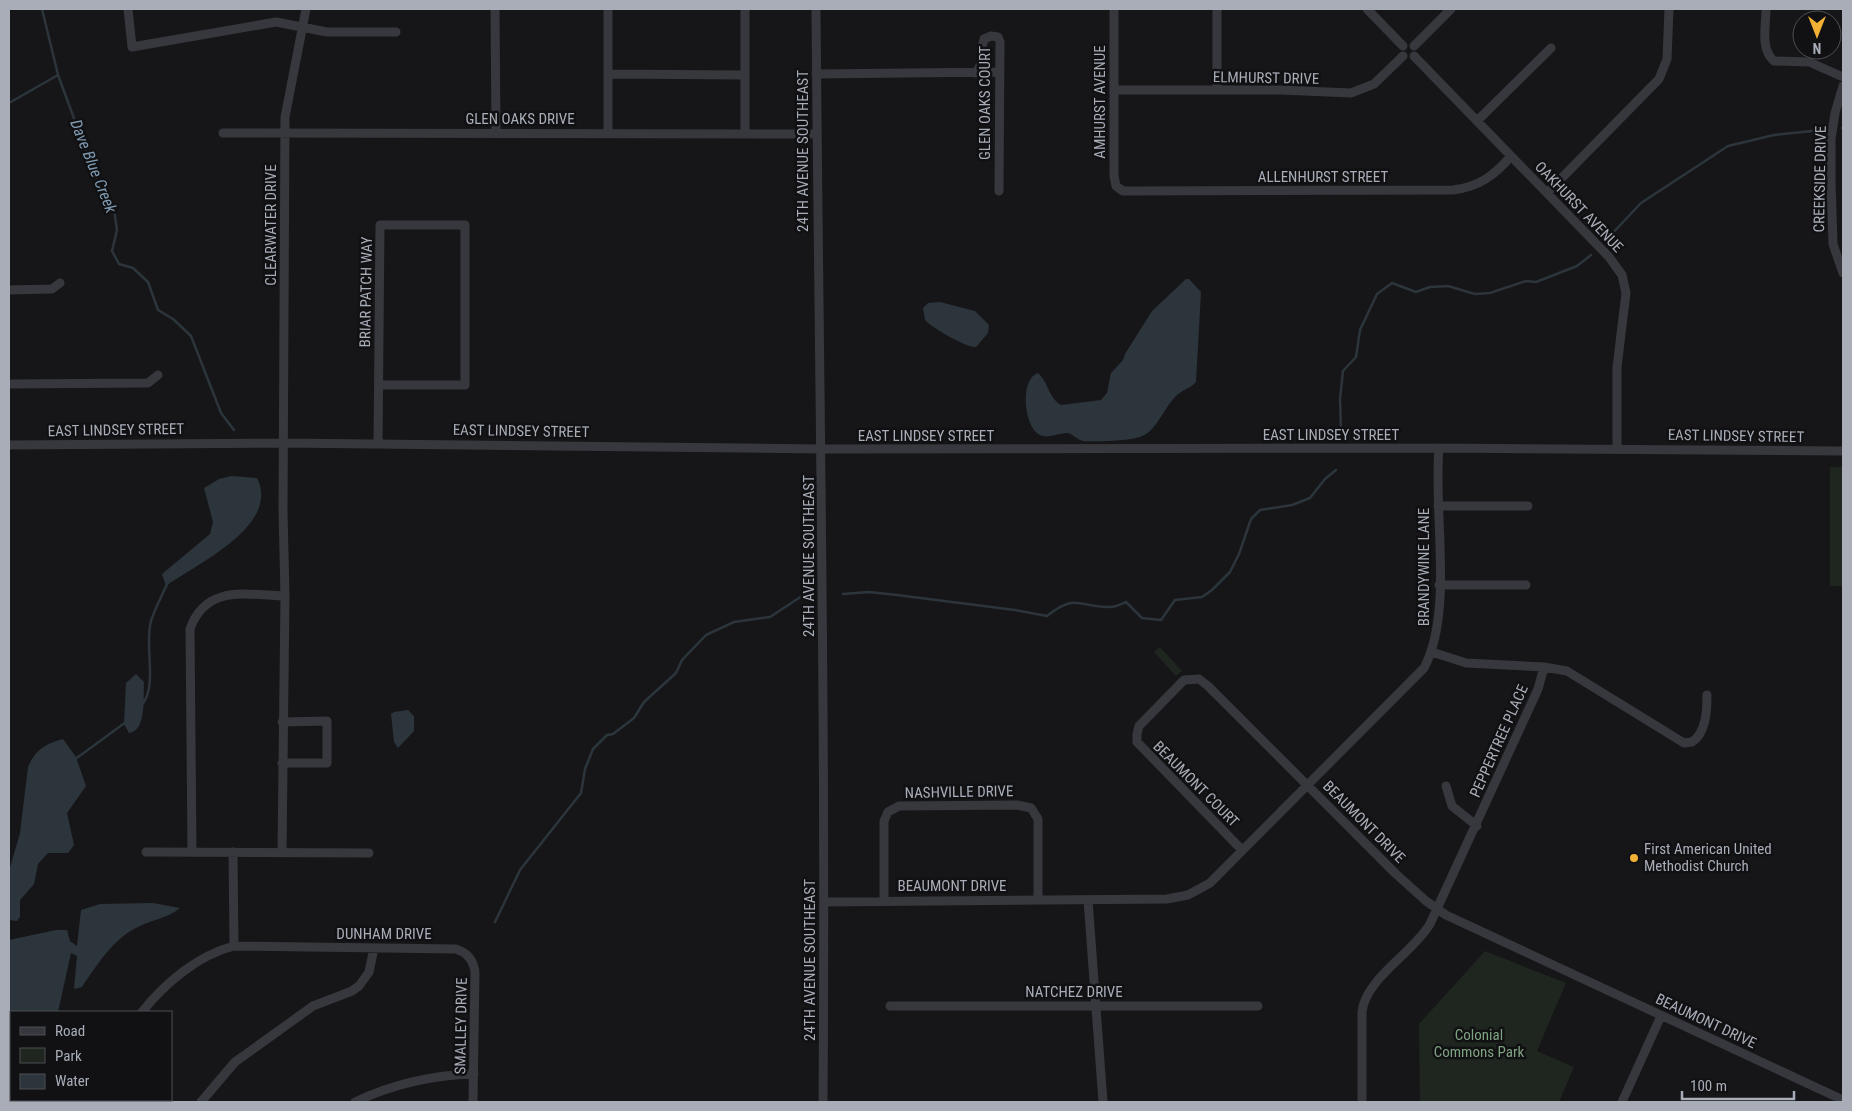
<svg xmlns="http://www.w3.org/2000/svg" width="1852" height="1111" font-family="'Roboto Condensed',sans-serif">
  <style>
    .green { fill: #1e261f }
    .water { fill: #2c353c }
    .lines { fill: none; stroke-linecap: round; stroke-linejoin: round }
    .stream { stroke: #2c353c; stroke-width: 2.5 }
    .minor { stroke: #37383d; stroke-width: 9 }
    .poi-dot { fill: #f2b134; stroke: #111113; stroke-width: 2 }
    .labels { text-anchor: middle; stroke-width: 5; stroke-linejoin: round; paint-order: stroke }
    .street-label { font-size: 15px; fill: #a8adb8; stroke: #111113 }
    .poi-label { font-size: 15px; fill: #a8adb8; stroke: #111113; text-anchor: start }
    .park-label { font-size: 15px; fill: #7fa381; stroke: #111113 }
    .water-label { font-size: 16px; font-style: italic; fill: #7f9bb3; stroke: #111113 }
  </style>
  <rect width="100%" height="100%" fill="#161618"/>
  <!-- green -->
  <path class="green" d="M1830,467H1843V586H1830Z
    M1160,647L1182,671L1176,676L1154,652Z
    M1485,951L1566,983L1537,1051L1574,1067L1559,1102H1420L1419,1024Z"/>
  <!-- water -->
  <path class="water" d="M1186,279H1189L1201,292L1196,382C1190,389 1181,390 1175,397C1164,408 1156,432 1140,437C1128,441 1096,442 1083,441C1077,440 1072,433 1067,433C1058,433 1049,439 1040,435C1024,428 1019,379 1038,373C1049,383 1048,397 1061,405L1101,400L1107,393L1111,373L1123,360L1125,354L1152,311Z
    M940,302L975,311L989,325L988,333L976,347C967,348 932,328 925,320L923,308L928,303Z
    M231,476L257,478C281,526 196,564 166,586L162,574L210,534L213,522L204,488L219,479Z
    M136,674L144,682C143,696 147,731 129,733L124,724L126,683Z
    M408,710L414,716V731L398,748L394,742L391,714L394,712Z
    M63,739L76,757L86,786L67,813L74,845L68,853H48L38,864L34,884L20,900V917L17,921L9,920V871L20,833L28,767C35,750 45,744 63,739Z
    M153,903L180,908C167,919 149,920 134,929C111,942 97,965 82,987L74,989L77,956L71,953L58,1012H11V1069L9,1070V940L56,930H67L70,941L77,946L81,910L100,904Z"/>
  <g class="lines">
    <!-- stream -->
    <path class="stream" d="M42,9L58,75L99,186L114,209L117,230L112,251L119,264L133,268L148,282L158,310L173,319L191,336L221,413L234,430
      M9,103L58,75
      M1842,128H1843
      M1609,237L1641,203L1728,146L1774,135L1822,130
      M1341,431L1340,399L1343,371L1356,357L1360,330L1377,294L1392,283L1416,292L1430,287L1448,286L1475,294L1490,293L1526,281L1536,282L1577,266L1591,255
      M843,594L869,592L897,595L1015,610L1047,616C1077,592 1079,608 1111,607C1116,607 1121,604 1126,602L1142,618L1161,620L1175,600L1202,597L1212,590L1230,572L1239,554L1251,519L1260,510L1292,505L1310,498L1325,479L1336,470
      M142,705C158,684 144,647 151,621C155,608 162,596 167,584
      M74,760L126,722
      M495,922L520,870L581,793L585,769L593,749L607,735L613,734L634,718L644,702L676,673L682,660L706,635L734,622L770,617L805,594"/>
    <!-- minor -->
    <path class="minor" d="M128,9L132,47L276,22L327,32H396
      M495,9L496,132
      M608,9V132
      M816,9C819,373 826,738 823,1102
      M1114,9V176L1116,186L1123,191L1453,190C1479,187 1495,175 1511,156
      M1217,9V90
      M1367,9L1403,46
      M1766,9C1766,26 1760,49 1774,61L1809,62L1843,77
      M1414,46L1451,9
      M1414,56L1609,257L1622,275L1626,293L1617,367V449
      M976,73L984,58L982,47L984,39L991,36L998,37L1000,42L999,191
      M609,74L744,75
      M816,74L998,72
      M1843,86L1835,113L1831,139V181L1833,244L1843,273
      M1115,90H1281L1351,93L1374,84L1403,56
      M1477,121L1551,48
      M223,133L817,134
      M745,134V9
      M1547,193L1659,79L1667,59L1669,9
      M9,290L52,289L60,283
      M9,384L148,383L158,375
      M378,444L380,225H465V385H379
      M9,445L283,443L822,449L1439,448L1843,451
      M1438,506H1528
      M1439,585H1526
      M1432,652L1466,663L1544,667L1567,671L1684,743L1692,742C1706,733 1707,711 1707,695
      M282,763H327V721L282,722
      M1446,786L1452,806L1477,826
      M1242,850L1137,742V734L1139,726L1184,680L1199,679L1208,686L1396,874L1426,901L1446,915L1843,1100
      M146,852L369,853
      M192,852L190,629C206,584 246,595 285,596
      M233,852L234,946
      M282,852L285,596L283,511L285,117L306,9
      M1088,900L1103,1102
      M884,901V821L888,812L899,806L1017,805L1031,808L1038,819V900
      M825,902L1167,899L1188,895L1210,883L1424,668C1454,611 1433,513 1439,448
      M890,1006H1258
      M142,1012C164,984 198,955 234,946L456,949C468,953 474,961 475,973L473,1102
      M72,1102L73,1100
      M201,1102L235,1062L313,1006L352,991L359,986L369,972L374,948
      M355,1102C393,1084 432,1075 474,1074
      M1362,1102V1012C1365,979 1413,953 1430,924L1538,689L1544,667
      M1622,1102L1661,1016"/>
  </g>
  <!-- markers -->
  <circle class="poi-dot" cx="1634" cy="858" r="5"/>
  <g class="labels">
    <!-- street labels -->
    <g class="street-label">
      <text transform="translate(1266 78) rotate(1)" y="5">ELMHURST DRIVE</text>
      <text transform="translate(1100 102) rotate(-90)" y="5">AMHURST AVENUE</text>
      <text transform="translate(985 103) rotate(-90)" y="5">GLEN OAKS COURT</text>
      <text x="520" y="124">GLEN OAKS DRIVE</text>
      <text transform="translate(803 151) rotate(-90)" y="5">24TH AVENUE SOUTHEAST</text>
      <text x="1323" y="182">ALLENHURST STREET</text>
      <text transform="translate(1820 179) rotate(-89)" y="5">CREEKSIDE DRIVE</text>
      <text transform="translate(1579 207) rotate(46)" y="5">OAKHURST AVENUE</text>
      <text transform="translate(271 225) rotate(-90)" y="5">CLEARWATER DRIVE</text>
      <text transform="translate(366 292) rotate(-89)" y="5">BRIAR PATCH WAY</text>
      <text transform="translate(116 430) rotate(-1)" y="5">EAST LINDSEY STREET</text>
      <text transform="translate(521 431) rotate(1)" y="5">EAST LINDSEY STREET</text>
      <text x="1331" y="440">EAST LINDSEY STREET</text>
      <text x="926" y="441">EAST LINDSEY STREET</text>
      <text transform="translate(1736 436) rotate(1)" y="5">EAST LINDSEY STREET</text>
      <text transform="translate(809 556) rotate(-90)" y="5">24TH AVENUE SOUTHEAST</text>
      <text transform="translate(1424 567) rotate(-90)" y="5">BRANDYWINE LANE</text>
      <text transform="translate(1499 741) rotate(-66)" y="5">PEPPERTREE PLACE</text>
      <text transform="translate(1196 784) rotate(45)" y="5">BEAUMONT COURT</text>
      <text transform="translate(959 792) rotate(-1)" y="5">NASHVILLE DRIVE</text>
      <text transform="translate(1364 822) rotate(45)" y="5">BEAUMONT DRIVE</text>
      <text x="952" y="891">BEAUMONT DRIVE</text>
      <text x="384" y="939">DUNHAM DRIVE</text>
      <text transform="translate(810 960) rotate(-90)" y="5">24TH AVENUE SOUTHEAST</text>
      <text x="1074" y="997">NATCHEZ DRIVE</text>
      <text transform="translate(1706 1021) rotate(25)" y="5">BEAUMONT DRIVE</text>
      <text transform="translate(461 1026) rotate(-89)" y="5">SMALLEY DRIVE</text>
    </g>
    <!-- poi labels -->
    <g class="poi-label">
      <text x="1644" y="854">First American United<tspan x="1644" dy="17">Methodist Church</tspan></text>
    </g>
    <!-- park labels -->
    <g class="park-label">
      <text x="1479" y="1040">Colonial<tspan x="1479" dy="17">Commons Park</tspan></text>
    </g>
    <!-- water labels -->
    <g class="water-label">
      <text transform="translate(94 166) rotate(68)" y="6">Dave Blue Creek</text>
    </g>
  </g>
  <!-- border -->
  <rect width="1852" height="1111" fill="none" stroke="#a8adb8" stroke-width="20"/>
  <!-- legend -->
  <rect x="10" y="1011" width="162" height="90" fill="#111113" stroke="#4d4f55"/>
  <rect x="20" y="1027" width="25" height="8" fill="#37383d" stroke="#4d4f55"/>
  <text x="55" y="1036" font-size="15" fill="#a8adb8">Road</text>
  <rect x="20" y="1048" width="25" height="15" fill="#1e261f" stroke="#4d4f55"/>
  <text x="55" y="1061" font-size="15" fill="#a8adb8">Park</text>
  <rect x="20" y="1074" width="25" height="15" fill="#2c353c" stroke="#4d4f55"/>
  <text x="55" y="1086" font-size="15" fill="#a8adb8">Water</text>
  <!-- north arrow -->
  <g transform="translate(1817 35) rotate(180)"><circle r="24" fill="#111113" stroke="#4d4f55"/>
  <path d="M0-4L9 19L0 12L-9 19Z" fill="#f2b134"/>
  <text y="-8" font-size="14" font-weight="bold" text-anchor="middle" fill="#a8adb8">N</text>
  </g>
  <!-- scale -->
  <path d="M1682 1091v8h112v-8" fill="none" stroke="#a8adb8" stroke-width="2.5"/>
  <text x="1690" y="1091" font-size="15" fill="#a8adb8" stroke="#111113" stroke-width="4" paint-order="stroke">100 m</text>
</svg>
